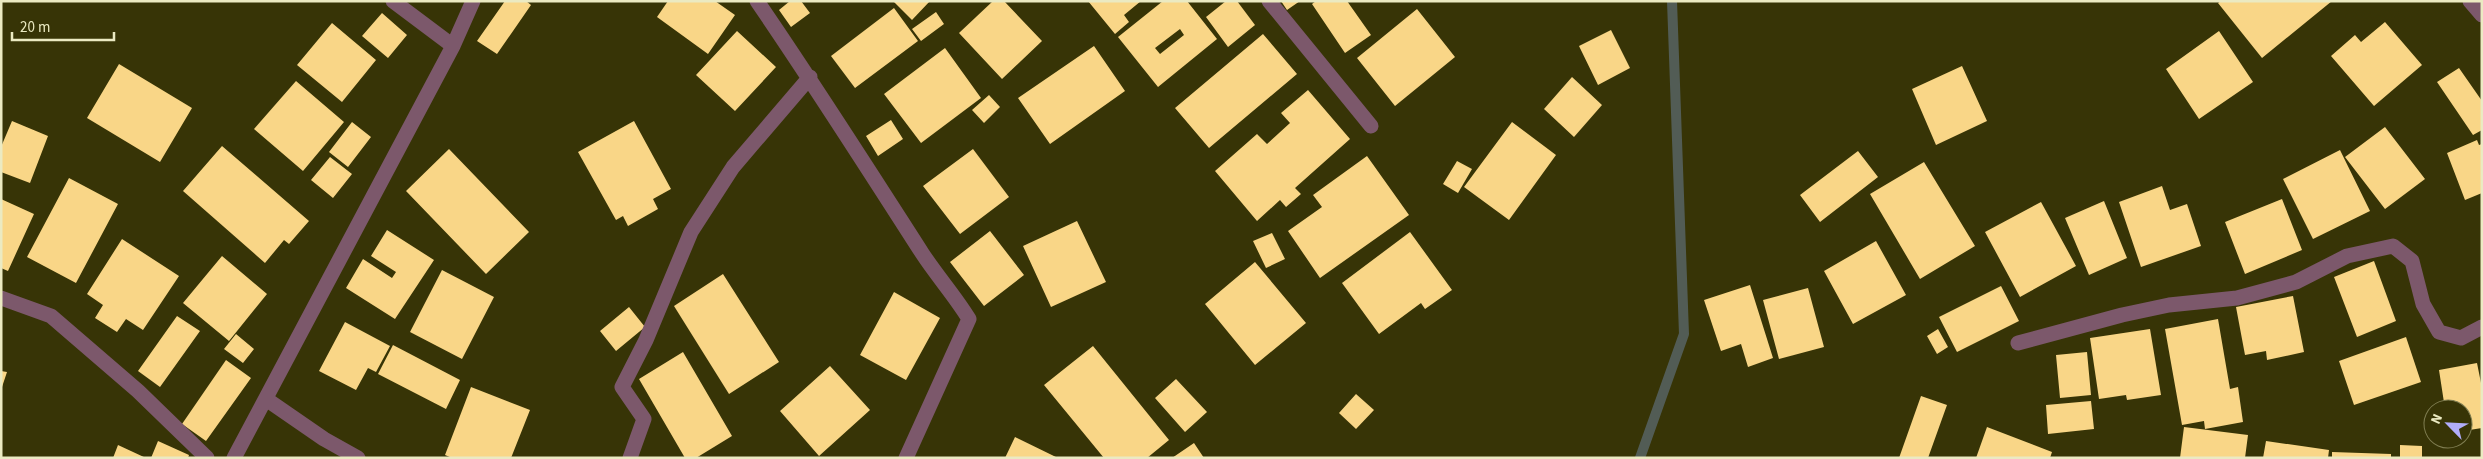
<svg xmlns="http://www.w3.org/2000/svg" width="2483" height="459" font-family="'Source Sans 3',sans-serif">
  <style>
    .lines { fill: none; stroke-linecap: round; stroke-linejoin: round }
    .stream { stroke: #525c55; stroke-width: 10 }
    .building { fill: #f9d687; fill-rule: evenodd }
    .minor { stroke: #7c586b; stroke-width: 15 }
  </style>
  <rect width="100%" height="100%" fill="#373406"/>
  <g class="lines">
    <!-- stream -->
    <path class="stream" d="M1640,458L1684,334L1672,1"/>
  </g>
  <!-- building -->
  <path class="building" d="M505,1H526L531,5L497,54L477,41Z
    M668,1H715L735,15L708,54L657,17Z
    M790,1H801L810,13L791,27L779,10Z
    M893,1H930L912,20Z
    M993,1H1004L1042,41L1002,79L959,33Z
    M1088,1H1141L1124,15L1129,22L1115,34Z
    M1163,1H1187L1217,39L1158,87L1118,37ZM1180,29L1184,35L1160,54L1155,48Z
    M1226,1H1237L1255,25L1228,47L1206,17Z
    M1281,1H1300L1287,10Z
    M1316,1H1347L1371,35L1345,53L1312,4Z
    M2221,1H2332L2262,58L2218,3Z
    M894,8L918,41L855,88L831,56Z
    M1417,9L1455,57L1395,106L1357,58Z
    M936,12L944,24L921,41L912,29Z
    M382,13L407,35L388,58L362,36Z
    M2385,22L2422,65L2374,106L2331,56L2355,35L2361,42Z
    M332,23L376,60L342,102L297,65Z
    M1611,30L1630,68L1598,85L1579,46Z
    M737,31L776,67L735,111L696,75Z
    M2219,31L2253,82L2199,119L2166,69Z
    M1263,34L1297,74L1209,148L1175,108Z
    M1094,46L1125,91L1050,144L1018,98Z
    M945,48L981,98L921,143L884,94Z
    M119,64L192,108L160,162L87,118Z
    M1962,66L1987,121L1936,145L1912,89Z
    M2459,68L2482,101V130L2473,135L2437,82Z
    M1572,77L1602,105L1574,137L1544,109Z
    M296,81L344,122L303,171L254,129Z
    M1308,90L1350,139L1295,188L1301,194L1286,207L1280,200L1257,221L1215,171L1257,134L1267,144L1290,123L1281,113Z
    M989,95L1000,107L984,123L972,110Z
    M891,120L903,139L878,156L866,136Z
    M12,121L48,136L30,183L1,172V147Z
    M634,121L671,189L653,199L658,209L628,226L623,216L616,220L578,152Z
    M352,122L371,137L348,167L329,152Z
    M1512,122L1556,155L1509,220L1464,187Z
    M2385,127L2425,179L2385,209L2345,157Z
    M2477,140L2479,145L2482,144V193L2465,200L2447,153Z
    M222,146L309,221L289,244L284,240L265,263L183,191Z
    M449,149L529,232L486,274L406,191Z
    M973,149L1009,197L960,234L923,186Z
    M2340,150L2370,211L2313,239L2283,179Z
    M1858,151L1878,177L1820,222L1800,195Z
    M1367,156L1409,215L1320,278L1288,231L1322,207L1313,195Z
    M330,157L352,174L333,198L311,180Z
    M1457,161L1472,169L1458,193L1443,184Z
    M1924,162L1975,246L1920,279L1870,194Z
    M69,178L118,204L76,283L27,257Z
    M2162,186L2170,210L2187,204L2201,246L2141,267L2119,202Z
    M1,199L34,214L8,271L1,268Z
    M2282,199L2302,250L2245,274L2225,222Z
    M2104,201L2127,258L2089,275L2065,218Z
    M2041,202L2076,266L2020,297L1985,232Z
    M1077,221L1106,282L1051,307L1023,246Z
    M387,230L434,260L395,319L346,288L363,259L392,278L396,272L371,256Z
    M990,231L1024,275L984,306L950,262Z
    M1410,232L1452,290L1425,309L1421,303L1379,334L1342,283Z
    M1272,233L1285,259L1266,268L1253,241Z
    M122,239L179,276L143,330L126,319L117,332L95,318L103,305L87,294Z
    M1876,241L1906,295L1853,324L1824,271Z
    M222,256L267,294L229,341L183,303Z
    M2374,261L2396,321L2357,337L2334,277Z
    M1255,262L1306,323L1255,365L1205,304Z
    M442,270L494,297L462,359L410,332Z
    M723,274L779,362L729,394L674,306Z
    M1750,285L1773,358L1748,367L1741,344L1721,351L1704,300Z
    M2001,286L2019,321L1957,352L1939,317Z
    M1808,288L1824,347L1779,359L1763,300Z
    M894,292L940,318L906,380L860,355Z
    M2293,296L2304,352L2267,360L2266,351L2245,355L2236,307Z
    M629,307L645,327L616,351L600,331Z
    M177,316L200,331L160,387L138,371Z
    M2218,319L2230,389L2238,387L2243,422L2205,429L2204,421L2182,425L2165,329Z
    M345,322L390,346L376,372L368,368L356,390L319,371Z
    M1938,329L1948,347L1937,354L1927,336Z
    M2150,329L2161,395L2127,400L2126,395L2099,399L2090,338Z
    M236,334L254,349L243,363L224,349Z
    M2406,337L2421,382L2354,405L2339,361Z
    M393,345L460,380L446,409L378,374Z
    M1093,346L1169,440L1147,458H1104L1044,385Z
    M683,352L732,436L696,458H685L639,379Z
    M2087,352L2091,395L2060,398L2056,355Z
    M226,360L251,378L206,441L182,424Z
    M2477,363L2482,388V428L2463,431V409H2445L2439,370Z
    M830,366L870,410L819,456L780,411Z
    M1,371L7,372L2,387L1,386Z
    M1176,379L1207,412L1185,432L1155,398Z
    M471,387L530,410L511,458H452L445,455Z
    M1356,394L1374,410L1356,429L1339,413Z
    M1921,396L1947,405L1928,458H1899Z
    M2091,401L2094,429L2048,434L2046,405Z
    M1987,427L2052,452L2050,458H1976Z
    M2184,427L2248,435L2245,458H2180Z
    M1015,437L1058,458H1005Z
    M158,441L189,455L188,458H151Z
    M2266,441L2329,450L2328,458H2263Z
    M1194,443L1204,458H1172Z
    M118,445L146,458H113Z
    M2400,445L2422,446V458H2400Z
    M2332,452L2391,454V458H2332Z"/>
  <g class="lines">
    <!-- minor -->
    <path class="minor" d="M393,1L453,46
      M757,1C814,84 868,169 922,253C937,276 955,296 969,319L906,458
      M1269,1L1371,126
      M2470,1L2482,15
      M1,298L51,316L138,391L207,458
      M2018,343L2122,315L2169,305L2237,298L2296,282L2347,256L2393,246L2412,261L2423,304L2439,332L2461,338L2482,327
      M266,399L324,439L358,458
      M234,458L453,46L473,1
      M630,458L644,419L622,387L646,340L691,232L733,167L810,77"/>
  </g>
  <!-- border -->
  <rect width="2483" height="459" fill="none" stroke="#ebeac2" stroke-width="5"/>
  <!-- north arrow -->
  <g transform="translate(2448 424) rotate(294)"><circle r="24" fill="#373406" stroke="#7f7d51"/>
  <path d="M0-4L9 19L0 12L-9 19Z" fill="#b1adfa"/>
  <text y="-8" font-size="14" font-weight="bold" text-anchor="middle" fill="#ebeac2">N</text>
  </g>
  <!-- scale -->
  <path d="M12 32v8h102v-8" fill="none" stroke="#ebeac2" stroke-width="2.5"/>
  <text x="20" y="32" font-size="15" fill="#ebeac2" stroke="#373406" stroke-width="4" paint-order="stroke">20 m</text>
</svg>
